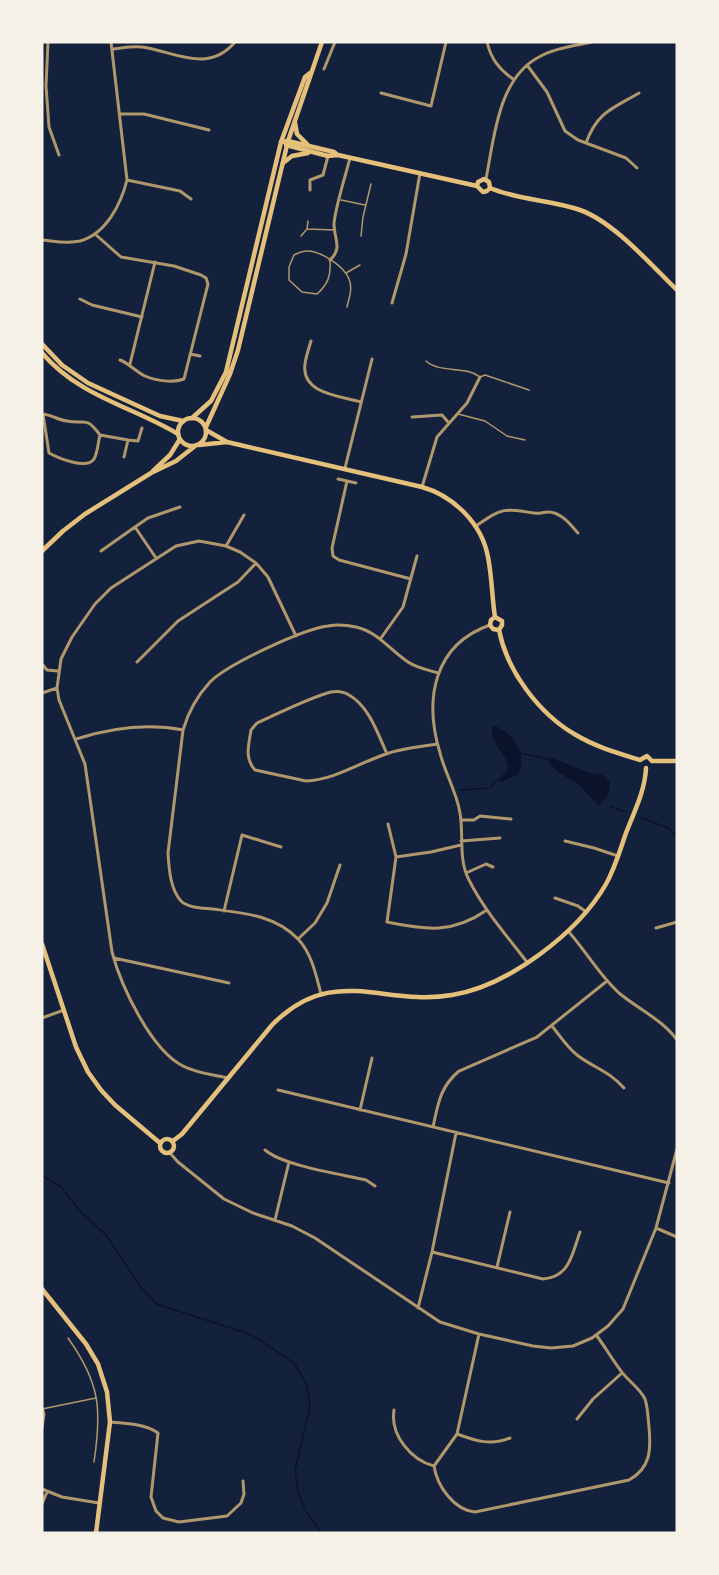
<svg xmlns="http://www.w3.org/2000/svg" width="719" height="1575" font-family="Roboto,sans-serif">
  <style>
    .water { fill: #0b132b }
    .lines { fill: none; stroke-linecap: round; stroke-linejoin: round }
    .stream { stroke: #0b132b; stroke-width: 1.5 }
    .service { stroke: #b1986c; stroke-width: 1.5 }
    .minor { stroke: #b1986c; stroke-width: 3 }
    .secondary { stroke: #e5c07b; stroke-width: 4.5 }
    .primary { stroke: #e5c07b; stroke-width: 4.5 }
  </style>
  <rect width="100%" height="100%" fill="#14213d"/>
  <!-- water -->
  <path class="water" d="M493,725C512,732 529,753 518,774L500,783L499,779L508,769C508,751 488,746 493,725Z
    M552,758L590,773L603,775L610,783C609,793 607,800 599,805C592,801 590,796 585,791C574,778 555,775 547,759Z"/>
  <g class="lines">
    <!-- stream -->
    <path class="stream" d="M521,753L547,759
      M460,790L490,788L499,779
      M610,806L625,812
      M642,818L668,828L677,837
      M42,1176L61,1187L79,1210L106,1235L140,1286L157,1304L252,1335L294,1363L307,1385L310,1406L295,1470L298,1492L307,1513L322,1533"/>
    <!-- service -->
    <path class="service" d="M341,200L365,205
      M307,229L335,230
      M301,236L307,229L308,221
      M361,236L363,217L371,184
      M330,261C331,276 328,284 317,294L302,292L289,280V267L294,255C298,253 303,251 307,251C321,251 344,266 349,279C353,288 349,298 347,307
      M346,273L360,265
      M426,361C441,374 464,365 480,377L485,375L529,390
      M458,414L485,421L507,436L525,440
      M68,1338C100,1383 102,1409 94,1462
      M42,1409L96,1398"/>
    <!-- minor -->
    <path class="minor" d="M48,42L46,86L49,127L59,155
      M487,42C491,59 499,69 513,79
      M113,49C122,48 132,46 142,47C176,52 208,74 235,42
      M527,65L547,92L565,131L578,140L626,158L637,168
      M324,69L335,42
      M381,93L431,106L446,42
      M120,114H144L209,130
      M586,143C597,112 612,109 639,93
      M486,179C494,139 498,78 539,57C555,48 574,46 592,42
      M127,180L180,191L191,199
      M310,190V180L323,175L328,156
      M95,234L121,257L174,266L201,275L206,278L208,284L184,379C173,383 156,381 145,376C136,372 130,364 120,360
      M42,240C54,241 67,244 80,241C106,234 121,204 127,180L111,42
      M330,260C343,248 334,239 334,224C335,208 346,174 350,158
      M80,299L92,305L142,317
      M392,303L406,254L420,173
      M311,341C309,348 306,356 305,364C301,394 340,396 361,402
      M190,354L200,356
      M130,364L155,262
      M43,414L49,453C58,458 87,470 94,459C98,452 98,442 100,435
      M43,414C52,415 58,420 67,421C86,425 85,415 100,435
      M412,417L442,415L448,422
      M100,435L128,440L124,457
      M128,440L138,441L142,428
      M345,468L372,359
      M338,479L356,483
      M347,481L332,548L333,556L339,560L411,579
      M422,487L437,437L467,403L480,377
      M476,526C502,508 503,508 534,513C539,514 543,512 548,512C561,512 570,524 578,533
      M226,546L244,515
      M101,551L135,527
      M156,558L135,527L148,518L180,507
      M490,625C433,645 424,700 440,753C445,773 457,793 460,813C464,836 458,859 469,880C484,910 507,936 527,962
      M381,638L403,607L417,556
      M137,662L178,621L238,582L256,563
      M42,664L47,670L58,671
      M42,693L57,688
      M76,739C111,728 147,723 183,730
      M387,754C378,734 369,706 349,695C344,692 337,691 331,692C311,697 277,714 257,723L251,730C249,744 244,758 255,770L306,781C334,780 359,763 386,754C402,748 420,747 437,744
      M461,820H474L480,816L511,819
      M388,824L396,857L387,922C427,930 452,934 487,910
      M461,841L500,838
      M565,841L594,848L618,856
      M396,857L431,852L461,845
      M466,873L486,864L493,867
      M555,898L578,906L585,911
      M224,911L242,835L281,847
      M656,928L677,922
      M568,931C586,951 599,975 619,993C638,1009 663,1020 677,1040
      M298,939L315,923L327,903L340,865
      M114,958L229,983
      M321,994C316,975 312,954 298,939C275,915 244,913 212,909C203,908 188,908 181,901C170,889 169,868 168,853L183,730C188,713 198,695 210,682C228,664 303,629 328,626C337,624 347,625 356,627C378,632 390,650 408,662C417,668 428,670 438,673
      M42,1018L64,1010
      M552,1026C560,1036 567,1047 577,1055C594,1068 609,1071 624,1088
      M228,1078C214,1075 196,1073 183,1066C151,1050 121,986 112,952L85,764L59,700L57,688L61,659L72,637L95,604L111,588L176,546L199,541L226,546L240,552L256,563L268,577L296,636
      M278,1090L669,1183
      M360,1110L372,1058
      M433,1127C438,1104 440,1087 459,1071L537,1037L607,981
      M265,1150C284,1166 340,1174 366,1180L375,1186
      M170,1153L178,1162L224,1199L253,1213L292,1226L315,1238L440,1322L479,1334L533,1346L551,1348L573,1346L592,1338L608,1326L623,1309L656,1228L677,1149
      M275,1220L289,1162
      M656,1228L677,1237
      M432,1252L543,1279C570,1277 572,1254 580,1232
      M497,1267L510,1212
      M418,1308L432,1252L456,1133
      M479,1334L457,1434L434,1466C437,1486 454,1510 475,1512L629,1480C651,1468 651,1449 649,1427C648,1418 648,1408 645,1399C639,1387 628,1381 621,1371C612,1359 605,1347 597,1336
      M42,1408L44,1414L42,1428
      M394,1410C390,1435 411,1460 434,1466
      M577,1419L593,1399L622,1373
      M110,1422C125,1423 146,1424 158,1433L151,1497L156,1511L163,1518L179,1522L227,1516L241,1503L244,1494L243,1481
      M457,1434C476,1441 491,1446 510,1438
      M42,1489L62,1497L99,1503
      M42,1504L47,1492"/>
    <!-- secondary -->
    <path class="secondary" d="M295,123L297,134L308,145
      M281,142L288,141L334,152L338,155L477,186
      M286,145L328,156L338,155
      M283,163L292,156L308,153
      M477,186L478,182L484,179L489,182L490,188
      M477,186L483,192L487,191L490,188
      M490,188C518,200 551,200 580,210C614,222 651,265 677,290
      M42,344L62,365L88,383L160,416L183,421
      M42,353C80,397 131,406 178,434
      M206,430L227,442L422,487C454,496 482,524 488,557C492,577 492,598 495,617
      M199,445L227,442
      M495,617L491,620L490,625L493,629L499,630
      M495,617L502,621V625L499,630
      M499,630C507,671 539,714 576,735C596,747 618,753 640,760
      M640,760L647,756L652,761
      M652,761H677
      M42,944L76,1047L88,1072L101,1090L115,1105L160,1143
      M160 1146a7 7 0 1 1 14 0a7 7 0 1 1-14 0Z
      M173,1141L182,1134L272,1025C333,963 383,1007 452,995C508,986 578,933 606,884C615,868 620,850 626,833C634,812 645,791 646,768"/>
    <!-- primary -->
    <path class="primary" d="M178 432a14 14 0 1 1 28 0a14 14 0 1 1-28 0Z
      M192,418L211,401L226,372L281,142L305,77L310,73
      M206,427L230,374L238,350L288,141L322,42
      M153,471L170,455L180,439
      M42,551L63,531L85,514L151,473L176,461L195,446
      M42,1289L86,1344L98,1364L107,1392L110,1422L96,1533"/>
  </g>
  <!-- border -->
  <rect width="719" height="1575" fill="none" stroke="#f6f1e7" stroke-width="87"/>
</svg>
